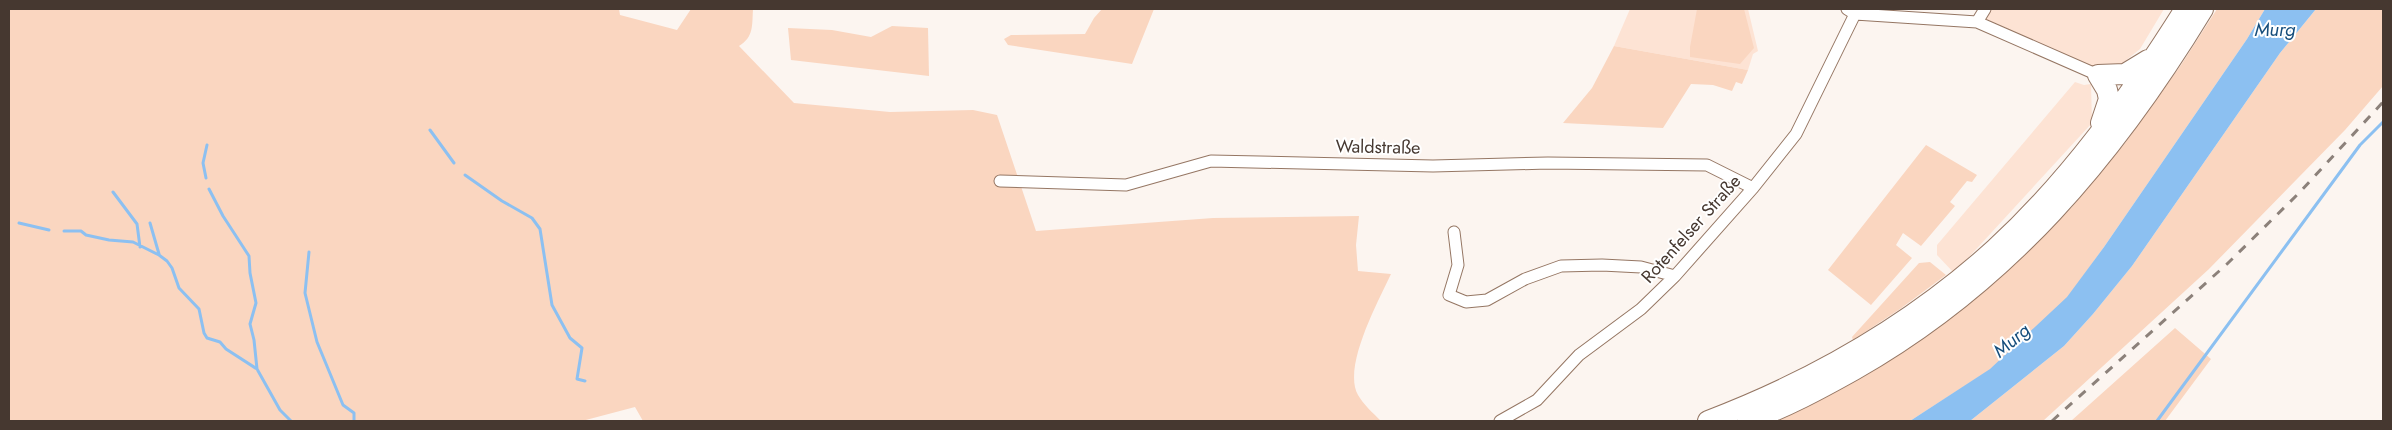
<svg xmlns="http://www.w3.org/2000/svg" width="2392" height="430" font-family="Jost,sans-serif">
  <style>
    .built { fill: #fde3d4 }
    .green { fill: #fad6c0 }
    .water { fill: #8cc0f1 }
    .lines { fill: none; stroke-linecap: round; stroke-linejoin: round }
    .stream { stroke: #8cc0f1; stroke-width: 3 }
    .street-casing { stroke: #957663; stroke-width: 13 }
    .highway-casing { stroke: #957663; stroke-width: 22 }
    .street { stroke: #fff; stroke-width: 11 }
    .highway { stroke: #fff; stroke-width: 20 }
    .rail { stroke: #8c817a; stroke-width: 3; stroke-dasharray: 9 9; stroke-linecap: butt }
    .labels { text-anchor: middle; stroke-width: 4; stroke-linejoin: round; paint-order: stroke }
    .street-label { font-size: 18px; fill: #463830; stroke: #fff }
    .water-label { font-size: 19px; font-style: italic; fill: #164e7c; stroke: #fff }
  </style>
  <rect width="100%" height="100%" fill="#fcf5f0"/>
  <!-- built -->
  <path class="built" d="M1630,9H1748L1758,51L1753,54L1748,70L1614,46Z
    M1980,9H2164L2140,49L2114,70L2071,64L1975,17Z
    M2075,82L2084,85L2091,84L2092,123L1969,257L1953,272L1937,255V245Z"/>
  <!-- green -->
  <path class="green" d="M9,9H619L620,15L677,30L691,9H753C752,25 754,37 739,46L794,103L890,112L973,110L997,115L1036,231L1213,218L1359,216L1356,245L1358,271L1391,274C1379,300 1342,367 1358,395C1363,404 1373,413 1381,421H643L635,407L582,421H9Z
    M1102,9H1154L1132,64L1008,45L1004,39L1011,35L1085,34L1094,18Z
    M1697,9H1744L1754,48L1740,64L1690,57V47Z
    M2217,9H2265L2247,39L2104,247L2068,297L1991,369L1910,421H1772L1875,369L1965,305L1994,280L2071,208L2125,143L2181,65Z
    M2316,9H2383V86L2345,130L2209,269L2043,421H1970L2064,346L2093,314L2132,266L2280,53Z
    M892,26L928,28L929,76L791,60L788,28L832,30L871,37Z
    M1614,46L1748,70L1742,84L1736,82L1732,91L1713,85L1691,84L1663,128L1563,123L1592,88Z
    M1926,145L1977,175L1972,182L1967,181L1950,202L1955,206L1921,246L1903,233L1896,245L1912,258L1871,305L1828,270Z
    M1930,262L1946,275L1900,309L1853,340L1852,337L1919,263Z
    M2175,328L2211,359L2165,421H2071Z"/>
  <!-- water -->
  <path class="water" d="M2265,9H2316L2280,53L2132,266L2093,314L2064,346L1970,421H1910L1990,369L2067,297L2104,247L2247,39Z"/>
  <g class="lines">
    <!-- stream -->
    <path class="stream" d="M430,130L454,163
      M465,175L502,201L532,218L540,229L552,305L570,338L582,348L577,379L585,381
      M206,178L203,163L207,145
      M209,189L223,216L249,256L250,273L256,303L250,324L254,340L257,369
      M113,192L137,224L140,247
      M19,223L49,230
      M150,223L159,254
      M64,231H81L86,235L109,240L133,242L159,255L167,261L172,268L179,288L199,309L204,333L207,338L220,342L226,349L257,369L280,410L291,421
      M309,252L305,293L317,342L343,405L354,413V421
      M2157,421L2360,145L2383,122"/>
    <!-- street casing -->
    <g class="street-casing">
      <path id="street" d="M1847,9L1855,14L1977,22L2098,75
        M1977,22L1985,9
        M1000,181L1126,185L1211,161L1433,166L1548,163L1707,165L1753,188
        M1454,232L1458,265L1449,295L1466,302L1487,300L1525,279L1561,266L1602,265L1641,267L1675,276
        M1500,421L1537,400L1579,355L1641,309L1675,276L1753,188L1796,134L1855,14"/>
    </g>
    <!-- highway casing -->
    <g class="highway-casing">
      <path id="highway" d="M2101,123L2109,99L2107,90L2098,75L2125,74L2148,60
        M1708,421C1813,381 1911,325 1995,249C2070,180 2131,95 2185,9
        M1748,421C1785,408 1820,389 1854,370C2007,283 2113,157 2203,9"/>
    </g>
    <!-- street -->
    <use href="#street" class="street"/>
    <!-- highway -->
    <use href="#highway" class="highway"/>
    <!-- rail -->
    <path class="rail" d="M2052,421L2227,264L2300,192L2383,102"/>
  </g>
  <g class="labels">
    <!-- street labels -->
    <g class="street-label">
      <text transform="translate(1378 147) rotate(1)" y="6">Waldstraße</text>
      <text transform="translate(1691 229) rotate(-48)" y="6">Rotenfelser Straße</text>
    </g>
    <!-- water labels -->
    <g class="water-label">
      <text x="2275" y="36">Murg</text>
      <text transform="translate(2011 340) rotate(-40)" y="7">Murg</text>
    </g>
  </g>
  <!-- border -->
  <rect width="2392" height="430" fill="none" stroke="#463830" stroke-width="20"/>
</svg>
